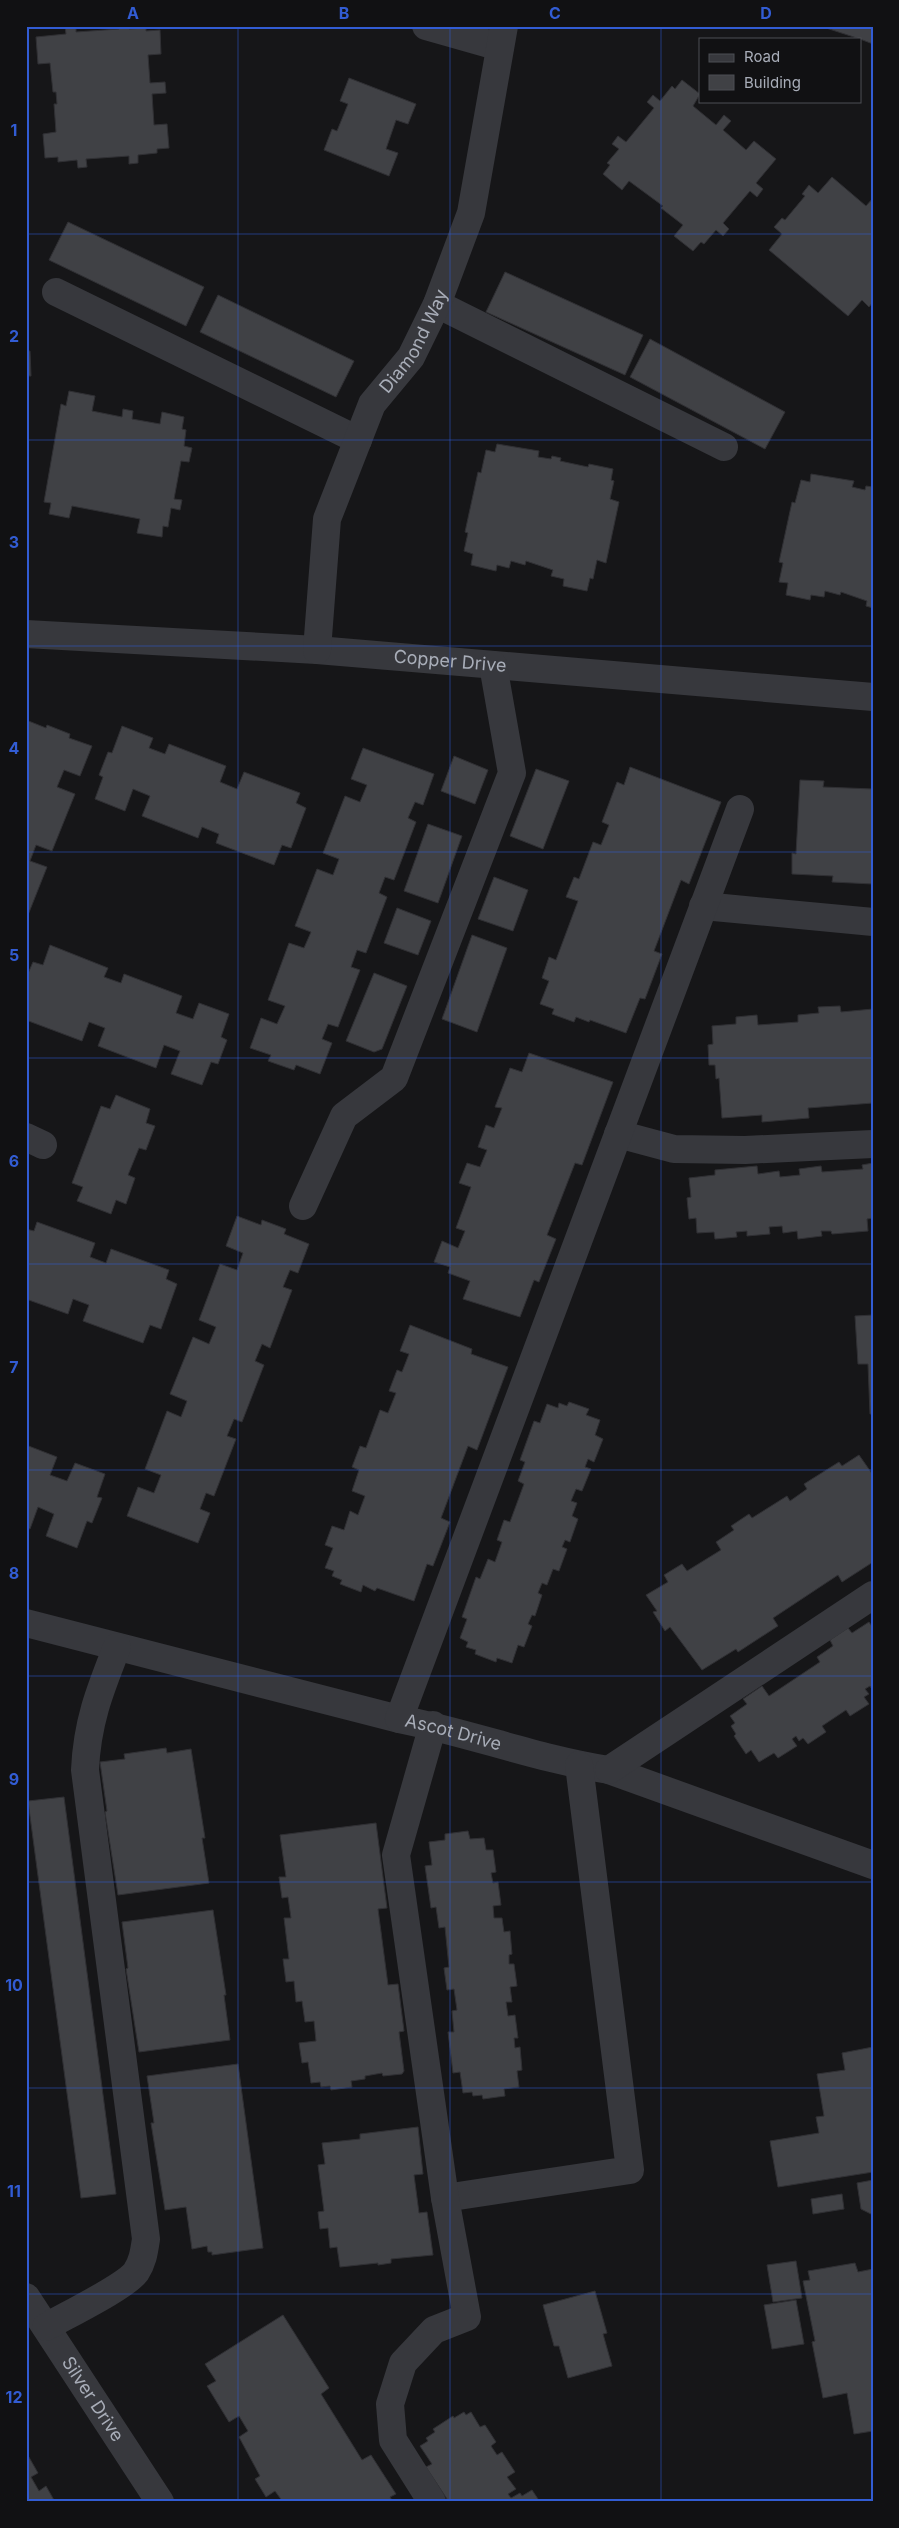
<svg xmlns="http://www.w3.org/2000/svg" width="899" height="2528" font-family="Inter,sans-serif">
  <style>
    .building { fill: #404145; stroke: #303034 }
    .lines { fill: none; stroke-linecap: round; stroke-linejoin: round }
    .minor { stroke: #37383d; stroke-width: 28 }
    .grid { fill: none; stroke: #325cd3; stroke-width: 1; stroke-opacity: 0.55 }
    .labels { text-anchor: middle; stroke-width: 4; stroke-linejoin: round; paint-order: stroke }
    .street-label { font-size: 18px; fill: #a8adb8; stroke: #111113 }
    .neatline { fill: none; stroke: #325cd3; stroke-width: 2 }
    .grid-label { font-size: 16px; text-anchor: middle; font-weight: bold; fill: #325cd3 }
  </style>
  <rect width="100%" height="100%" fill="#161618"/>
  <!-- building -->
  <path class="building" d="M65,26H76V32L119,29V26H129V29L146,28V31L160,30L161,54L148,55L150,83L165,82L166,93L152,94L154,125L167,124L169,148L157,149V153L138,155V163L129,164V156L86,159L87,167L78,168L77,160L58,162V157L45,158L43,134L56,132L54,104H57L56,92H53L50,63L38,64L36,37L66,34Z
    M820,26H873V44L860,39Z
    M349,78L416,104L408,124L396,120L386,149L398,153L389,176L324,150L332,129L337,131L348,104L340,101Z
    M682,80L700,94L693,106L716,125L724,115L731,121L723,130L746,150L754,141L776,159L756,183L763,189L757,197L750,191L723,223L729,229L723,236L716,230L704,244L701,242L693,251L674,236L683,225L661,208L663,206L629,181L622,190L603,174L610,165L607,163L619,149L612,144L618,136L626,142L654,108L647,102L653,95L660,101L672,86L675,89Z
    M832,177L866,206L873,198V302L869,307L862,300L848,316L769,250L782,234L774,227L782,218L785,220L805,196L802,194L809,185L818,193Z
    M68,222L204,287L186,326L49,260Z
    M505,272L643,335L625,375L486,312Z
    M218,295L354,361L336,397L200,332Z
    M650,339L785,412L765,449L630,377Z
    M26,351H30L31,376H26Z
    M69,391L95,396L92,411L122,417L123,409L133,411L132,419L160,424L162,412L184,417L182,429L186,430L184,446L192,448L189,462L181,461L174,499L182,500L180,510L171,508L168,527L163,526L162,537L137,533L140,519L72,506L69,518L49,514L51,503L44,502L61,404L66,406Z
    M497,444L539,451L538,457L551,459L552,456L561,458L560,461L588,467L589,464L613,469L611,480L614,481L610,499L619,502L606,563L597,560L593,579L590,578L587,591L563,586L564,579L551,576L553,570L526,561L525,565L511,561L509,568L497,565L496,571L471,565L473,554L464,551L468,533L465,532L478,472L481,473L486,450L495,452Z
    M811,474L854,481L852,487L865,490L866,486L873,487V608L866,606L867,601L841,592L840,595L825,591L824,597L811,595L810,600L786,595L788,583L779,582L783,563L779,562L792,502L795,503L801,480L810,482Z
    M26,720L46,728L47,725L70,734L69,738L92,746L80,776L64,770L57,787L75,794L52,851L36,845L30,861L47,867L26,920Z
    M122,726L153,738L149,748L165,754L169,744L226,766L220,782L237,789L244,772L300,793L296,803L306,808L291,848L282,845L274,865L216,843L219,834L202,827L198,838L142,816L150,796L133,789L125,811L95,799L103,777L99,775L108,752L112,753Z
    M363,748L434,774L423,805L415,802L408,818L416,822L394,880L385,877L379,893L387,897L366,953L357,950L351,967L360,970L338,1027L328,1024L322,1039L332,1043L320,1074L296,1065L294,1070L268,1061L271,1055L250,1048L261,1018L277,1024L285,1006L268,1000L289,943L304,948L311,932L295,926L317,869L333,875L339,859L323,853L345,796L360,802L367,785L351,779Z
    M454,756L488,770L475,804L441,791Z
    M630,767L721,802L689,884L681,880L654,951L662,954L645,999L640,998L626,1033L590,1020L589,1022L576,1017L574,1022L552,1014L554,1009L540,1004L549,981L542,978L549,957L556,960L578,901L566,897L574,877L579,879L593,842L601,845L609,825L602,822L617,782L624,785Z
    M536,769L569,781L543,849L510,836Z
    M800,780L824,781L823,787L873,789V884L832,882L833,876L792,874V853L796,854Z
    M428,824L462,836L438,903L404,891Z
    M494,877L528,890L513,931L478,919Z
    M397,908L431,921L418,955L384,943Z
    M472,935L507,948L477,1032L442,1019Z
    M50,945L108,968L104,977L121,983L124,974L182,996L176,1013L193,1019L199,1003L229,1014L221,1037L227,1040L218,1064L211,1062L202,1085L171,1074L180,1051L164,1045L156,1068L98,1046L105,1028L89,1022L82,1041L26,1020V978L33,962L43,965Z
    M374,973L407,986L382,1049L374,1052L346,1041Z
    M840,1006L841,1012L873,1009V1103L808,1108L809,1118L762,1122V1115L722,1118L719,1078L716,1079L715,1065H709L708,1045L713,1044L712,1026L736,1024V1017L757,1015L758,1025L798,1022V1015L819,1013L818,1007Z
    M529,1053L613,1082L582,1165L575,1163L547,1235L556,1239L539,1282L534,1280L520,1317L463,1299L470,1281L448,1273L450,1267L434,1262L442,1241L458,1248L465,1231L456,1228L471,1187L459,1183L467,1163L480,1167L487,1150L478,1147L486,1125L494,1128L502,1108L495,1107L510,1068L522,1072Z
    M116,1095L150,1109L146,1123L155,1126L146,1150L139,1148L128,1175L135,1178L126,1204L116,1200L111,1214L77,1201L83,1187L72,1183L101,1106L110,1109Z
    M873,1163V1218L867,1219L868,1231L832,1234L831,1231H821L822,1236L798,1239L797,1231L783,1233L782,1226L769,1227L770,1234L747,1236V1231L736,1232L737,1237L715,1239L714,1232L697,1233L696,1218L689,1219L687,1198L691,1197L689,1178L715,1175V1170L757,1166L758,1174L779,1171L780,1177L800,1175L799,1169L821,1166L822,1172L863,1169L862,1165Z
    M237,1216L261,1225L262,1220L286,1229L284,1234L309,1244L298,1273L290,1270L283,1287L292,1290L270,1348L262,1344L255,1361L264,1365L242,1422L234,1419L227,1436L236,1439L214,1496L206,1493L200,1509L210,1513L198,1543L127,1516L138,1487L154,1493L161,1475L145,1469L167,1411L181,1417L187,1401L170,1394L193,1337L209,1344L216,1327L199,1320L220,1264L237,1270L243,1253L226,1246Z
    M37,1222L95,1243L90,1257L106,1263L111,1249L169,1270L166,1279L177,1284L161,1329L150,1325L143,1343L83,1321L89,1305L73,1299L68,1314L26,1299V1229L34,1231Z
    M873,1315V1414H870L868,1364H858L855,1316Z
    M410,1325L472,1349L471,1354L508,1367L477,1450L468,1446L441,1518L450,1522L433,1566L427,1564L414,1601L377,1588L375,1591L363,1585L361,1592L340,1584L342,1580L332,1576L334,1571L325,1568L333,1548L325,1545L332,1526L344,1530L350,1511L358,1515L365,1496L352,1491L359,1470L352,1467L360,1446L366,1448L380,1410L388,1413L396,1393L389,1391L397,1370L402,1372L409,1354L400,1351Z
    M569,1402L589,1409L586,1415L600,1420L595,1435L603,1439L594,1462L588,1459L585,1467L591,1469L582,1491L576,1489L571,1501L577,1503L572,1516L578,1519L570,1542L565,1540L562,1547L567,1549L559,1571L553,1569L547,1585L542,1583L538,1593L542,1595L535,1616L532,1615L528,1624L532,1626L524,1647L518,1645L512,1663L497,1658L496,1662L475,1654L476,1650L466,1647L468,1642L460,1638L467,1619L462,1617L476,1577L480,1579L488,1559L495,1562L502,1542L497,1540L504,1520L510,1522L524,1484L518,1481L525,1462L520,1460L534,1421L540,1423L547,1404L558,1408L559,1403L567,1406Z
    M26,1445L57,1457L50,1475L67,1481L75,1463L105,1474L97,1497L102,1498L92,1523L87,1521L77,1548L46,1536L54,1514L38,1507L30,1529L26,1528Z
    M859,1455L873,1475V1562L842,1582L838,1575L773,1618L778,1626L738,1652L736,1649L702,1670L670,1627L665,1631L653,1612L657,1611L646,1595L668,1582L664,1575L682,1564L687,1571L721,1550L716,1542L734,1530L731,1526L749,1514L752,1518L787,1496L790,1501L807,1489L804,1484L839,1462L842,1466Z
    M869,1622L873,1628V1691L870,1686L865,1689L869,1694L864,1697L869,1704L850,1716L846,1710L822,1726L826,1732L808,1744L803,1738L799,1741L796,1736L792,1739L797,1746L778,1758L774,1753L759,1762L751,1750L746,1754L734,1736L736,1734L731,1726L735,1723L730,1716L747,1704L743,1699L762,1686L769,1696L820,1662L817,1657L833,1646L830,1640L848,1628L852,1633Z
    M166,1748L167,1753L191,1749L205,1838H202L209,1883L118,1895L105,1812L107,1811L100,1762L125,1759L124,1754Z
    M64,1797L116,2194L81,2198L28,1801Z
    M376,1823L387,1908L378,1909L388,1985L398,1984L404,2031L399,2032L404,2071L402,2074L383,2076L382,2073L365,2076V2079L351,2081L352,2087L331,2090L330,2086L321,2087L320,2082L311,2083L308,2062L302,2063L299,2043L316,2041L314,2021L305,2022L302,2001L296,2002L294,1981L286,1982L283,1959H289L284,1918H291L288,1897L282,1898L279,1877H286L280,1835Z
    M468,1831L470,1839L484,1838L486,1850H493L496,1872L491,1873L493,1883L498,1882L501,1905L493,1906L494,1918H502L504,1932L510,1931L512,1954L509,1955V1964H514L517,1986L510,1987L512,2002H506L508,2016L515,2015L518,2038H514L515,2048L520,2047L522,2070L517,2071L519,2087L504,2089L505,2096L483,2099L482,2095L473,2096L472,2092L463,2093L460,2072L453,2073L448,2032H454L452,2011L457,2010L454,1989L447,1990L444,1968L449,1967L445,1927L439,1928L436,1907L431,1908L425,1866L432,1865L429,1842L445,1840V1834Z
    M213,1910L226,1995H224L230,2040L139,2052L126,1969L128,1968L122,1922Z
    M873,2047V2172L778,2187L770,2141L819,2133L816,2117L824,2116L817,2074L845,2070L842,2053Z
    M238,2064L263,2248L212,2255V2252H208L207,2246L192,2249L186,2207L165,2210L151,2123H154L147,2076Z
    M418,2127L423,2174L414,2175L419,2213L427,2212L433,2255L391,2259V2263L378,2265V2263L340,2267L337,2247L330,2248L328,2228L320,2229L318,2212L324,2211L318,2165L325,2164L322,2143L360,2139V2134Z
    M873,2180V2215L861,2209L857,2183Z
    M842,2194L844,2209L813,2214L811,2199Z
    M796,2261L802,2298L773,2302L767,2265Z
    M855,2263L858,2272L873,2269V2431L854,2434L847,2393L823,2398L812,2342L815,2341L803,2281L810,2280L808,2271Z
    M595,2291L607,2333L603,2334L612,2366L568,2378L559,2346H554L543,2305Z
    M796,2300L804,2344L772,2349L764,2305Z
    M283,2315L329,2388L321,2394L362,2460L371,2455L396,2494L390,2497L393,2502H283L275,2491L266,2497L255,2479L260,2476L239,2437L248,2431L239,2416L229,2422L207,2386L216,2381L205,2364Z
    M464,2412L466,2415L471,2412L480,2427L485,2425L496,2442L491,2446L497,2455L502,2452L515,2472L507,2477L516,2489L508,2494L511,2498L520,2493L522,2496L532,2490L540,2502H456L455,2500L449,2502L426,2467L432,2464L420,2446L428,2441L426,2438L435,2432L433,2429L453,2416L454,2418Z
    M26,2452L38,2473L31,2477L39,2491L46,2486L55,2502H26Z"/>
  <g class="lines">
    <!-- minor -->
    <g class="minor">
      <path d="M426,26L500,47"/>
      <path d="M56,292L358,440"/>
      <path d="M437,304L724,447"/>
      <path id="s1" d="M26,634L317,650L873,697"/>
      <path id="s2" d="M317,650L327,519L372,404L411,357L437,304L471,213L504,26"/>
      <path d="M703,906L873,922"/>
      <path d="M618,1134L674,1149L745,1150L873,1144"/>
      <path d="M26,1137L43,1145"/>
      <path d="M303,1206L344,1116L394,1078L512,773L493,665"/>
      <path id="s3" d="M26,1623L399,1719C470,1733 538,1759 609,1770L873,1865"/>
      <path d="M399,1719L740,809"/>
      <path d="M609,1770L873,1595"/>
      <path d="M445,2198L630,2170L579,1765"/>
      <path id="s4" d="M26,2297L160,2502"/>
      <path d="M46,2327C65,2316 125,2287 136,2272C143,2261 144,2252 146,2239L85,1770C87,1722 100,1690 117,1647"/>
      <path d="M432,2502L393,2440L390,2404L403,2363L434,2330L467,2317L445,2198L396,1855L433,1725"/>
    </g>
  </g>
  <!-- grid -->
  <path class="grid" d="M238,26V2502M450,26V2502M661,26V2502M26,234H873M26,440H873M26,646H873M26,852H873M26,1058H873M26,1264H873M26,1470H873M26,1676H873M26,1882H873M26,2088H873M26,2294H873"/>
  <g class="labels">
    <!-- street labels -->
    <g class="street-label">
      <text dy="6" stroke="none"><textPath href="#s2" startOffset="331">Diamond Way</textPath></text>
      <text dy="6" stroke="none"><textPath href="#s1" startOffset="425">Copper Drive</textPath></text>
      <text dy="6" stroke="none"><textPath href="#s3" startOffset="441">Ascot Drive</textPath></text>
      <text dy="6" stroke="none"><textPath href="#s4" startOffset="122">Silver Drive</textPath></text>
    </g>
  </g>
  <!-- border -->
  <rect width="899" height="2528" fill="none" stroke="#111113" stroke-width="55"/>
  <!-- legend -->
  <rect x="699" y="38" width="162" height="65" fill="#111113" stroke="#4d4f55"/>
  <rect x="709" y="54" width="25" height="8" fill="#37383d" stroke="#4d4f55"/>
  <text x="744" y="62" font-size="15" fill="#a8adb8">Road</text>
  <rect x="709" y="75" width="25" height="15" fill="#404145" stroke="#4d4f55"/>
  <text x="744" y="88" font-size="15" fill="#a8adb8">Building</text>
  <rect x="28" y="28" width="844" height="2472" class="neatline"/>
  <g class="grid-label">
    <text x="133" y="19">A</text>
    <text x="344" y="19">B</text>
    <text x="555" y="19">C</text>
    <text x="766" y="19">D</text>
    <text x="14" y="136">1</text>
    <text x="14" y="342">2</text>
    <text x="14" y="548">3</text>
    <text x="14" y="754">4</text>
    <text x="14" y="961">5</text>
    <text x="14" y="1167">6</text>
    <text x="14" y="1373">7</text>
    <text x="14" y="1579">8</text>
    <text x="14" y="1785">9</text>
    <text x="14" y="1991">10</text>
    <text x="14" y="2197">11</text>
    <text x="14" y="2403">12</text>
  </g>
</svg>
